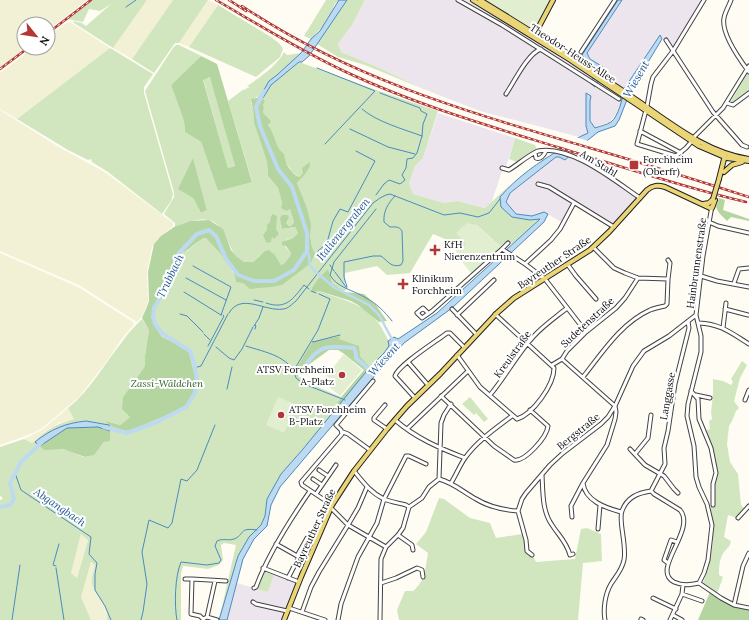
<svg xmlns="http://www.w3.org/2000/svg" width="749" height="620" font-family="Lora,serif">
  <style>
    .industrial { fill: #ede5ed }
    .farmland { fill: #f2f1d5 }
    .green { fill: #d1e6bf; fill-rule: evenodd }
    .forest { fill: #b5d5a0; fill-rule: evenodd }
    .pitch { fill: #e2eed0 }
    .water { fill: #bddaf0; stroke: #4b8ac0 }
    .pier { fill: #fefcf3 }
    .lines { fill: none; stroke-linecap: round; stroke-linejoin: round }
    .stream { stroke: #4b8ac0; stroke-width: 1 }
    .canal { stroke: #bddaf0; stroke-width: 2.5 }
    .river { stroke: #bddaf0; stroke-width: 4 }
    .minor-casing { stroke: #424242; stroke-width: 5 }
    .major-casing { stroke: #202020; stroke-width: 6 }
    .minor { stroke: #fff; stroke-width: 3 }
    .major { stroke: #ead677; stroke-width: 4 }
    .rail-casing { stroke: #b23735; stroke-width: 2.5 }
    .rail { stroke: #fff; stroke-width: 1; stroke-dasharray: 3; stroke-linecap: butt }
    .major-bridge-casing { stroke: #202020; stroke-width: 6; stroke-linecap: butt }
    .major-bridge { stroke: #ead677; stroke-width: 4 }
    .poi-dot { fill: #b23735; stroke: #fff; stroke-width: 1.5 }
    .labels { text-anchor: middle; stroke-width: 4; stroke-linejoin: round; paint-order: stroke }
    .street-label { font-size: 10px; fill: #0f0f0f; stroke: #fff }
    .poi-label { font-size: 10px; fill: #0f0f0f; stroke: #fff; text-anchor: start }
    .park-label { font-size: 10px; font-style: italic; fill: #2e6126; stroke: #fff }
    .water-label { font-size: 11px; font-style: italic; fill: #255d95; stroke: #fff }
  </style>
  <rect width="100%" height="100%" fill="#fefcf3"/>
  <!-- industrial -->
  <path class="industrial" d="M365,0H469L533,36L596,75L602,72L587,53L622,0H702L673,49L667,39L664,41L660,35L624,96L616,114L609,123L600,125L595,128L590,121V101L591,96L586,93V126L588,133L579,137L480,111L426,90L375,66L341,52L338,44L352,25Z
    M438,113L515,138L506,167L505,170L502,171L492,201L486,208L459,201L444,203L413,194L409,183L415,166L423,158Z
    M572,154L585,159L598,167L638,195L614,227L574,204L563,223L544,212L532,216L516,214L506,202L510,193L556,157H559L565,160Z
    M274,575L298,583L285,620H227L237,583L268,592Z"/>
  <!-- farmland -->
  <path class="farmland" d="M0,0H87L48,30V24H24V48H26L0,68Z
    M147,0H173L132,59L113,48Z
    M208,0L218,5L189,47L179,43Z
    M70,22L110,48L17,119L0,109V73L33,48H48V36L65,24Z
    M0,110L57,146L106,173L173,223V226L157,240L152,247L147,271L148,301L143,315L137,322L79,285L0,251Z
    M0,253L78,287L133,322L134,324L120,341L109,358L79,397L42,428L33,433L0,445Z
    M68,408L74,419L59,423L44,432L32,443L24,439L42,430Z
    M81,534L88,539L77,578L71,573Z
    M91,562L95,565L92,584L105,608L108,618L107,620H91L81,597Z"/>
  <!-- green -->
  <path class="green" d="M91,0H147L113,48L74,23L73,21L82,23L86,26L111,4L100,11L89,9L83,22L67,19L92,1Z
    M173,0H208L179,43H175L154,73L132,59Z
    M326,0H339L335,4L326,23L311,39L304,36Z
    M347,0H365L352,25L338,44L341,52L375,66L426,90L365,65L338,57L317,44Z
    M218,5L271,37C276,41 280,43 283,49L280,57L256,77L189,47Z
    M176,45H179L218,64L201,56L171,85L184,121L185,132L201,142L218,191L252,181L228,101L244,89L245,91V89L250,87L247,86C258,79 279,64 284,52L287,55L301,53L277,75L269,81L261,95L260,94L251,102L253,109L254,123L267,162L268,176L278,188L282,203L281,208L290,209L294,222L292,225L289,226L286,223L281,221L282,229L295,227L298,233L293,238L286,240L284,245L291,253L290,256L284,265H281L271,251L260,255L253,262C227,268 232,225 208,220C197,218 185,223 175,227V223L164,214L174,197V192L145,91L173,48ZM193,159L207,210L201,213L193,198Z
    M110,48L153,74L144,87V93L173,194L171,201L162,214L108,172L92,162L91,159L88,160L68,150L17,119Z
    M299,62L379,91L438,111L423,158L415,166L409,183L413,194L444,203L458,201L485,208L510,185L500,197L512,217L541,218L512,244L507,241L500,246L477,225L466,244L460,249L452,242L433,234L410,273L387,275L377,266L345,273V292L332,283L319,291C345,301 370,304 384,332C386,336 390,342 389,347C387,354 376,362 370,367L360,356L339,339L341,336L312,343L297,377L298,376L309,383L341,397L337,401L340,405L281,474L267,499L265,516L261,525L249,537L238,556L219,620L236,545L224,543L221,545L223,560L219,565L208,569L183,566L181,574V620H107C110,607 95,596 92,584C91,579 94,570 95,565L91,562L81,597L91,620H0V500L3,499L0,495V447L24,439L32,443C46,430 56,424 74,419L68,408C90,391 104,364 122,342C128,333 135,326 142,319L149,330L145,356V366L123,397L130,417L120,425L107,421L127,432L186,407L195,393V373L193,369L189,352L179,345L162,337L154,325L152,317L153,307L163,292L177,254L182,249L187,251L199,241L206,238L224,257L235,276L243,283L263,287H271L315,253L312,247L310,235V224L306,205L297,183L309,169H303V173L299,177L292,172L285,161L284,157L275,143L273,134L268,125L271,122C270,118 265,116 263,112L264,109L262,105L265,101L263,98L271,85ZM86,421L109,425C111,432 107,439 102,445C84,466 84,454 62,449C56,448 50,449 44,449L35,442C53,427 64,425 86,421ZM81,534L88,540L77,578L71,573Z
    M747,74L749,75V90L733,102V104L730,103Z
    M211,77L235,166L228,168L203,79Z
    M515,138L535,145L537,150L517,162L509,159Z
    M742,361L747,365L740,378L734,401L739,408L736,411L732,421L729,426L727,444L730,462L738,474L741,505L744,508L737,518L728,515L724,537L731,541C730,547 727,548 724,552C719,560 719,567 719,575L723,577L717,594L703,583C712,557 716,535 710,508L713,506L715,480L711,448L704,432L710,429L709,421L712,419L711,413L713,393V379L723,381L731,385L733,382L731,379Z
    M470,397L488,419L484,422L476,413L474,415L462,404Z
    M439,498L444,499L470,518L490,523L496,538L522,534L536,562L575,559L581,529L587,528L601,534L602,561L583,563L578,620H399L397,610L405,591H413C426,580 425,569 428,553L416,544L426,532Z
    M264,571L274,575L268,592L256,589Z"/>
  <!-- forest -->
  <path class="forest" d="M201,56L217,64L252,182L218,191L201,142L185,132L184,121L171,85ZM210,77L235,166L228,168L203,80Z
    M260,94L265,101L263,105L264,109L263,112C265,116 270,118 271,122L268,125C270,128 272,131 273,134C276,142 277,149 284,154C285,163 290,173 299,177L303,173L302,168L310,162C311,170 302,177 297,183L306,205L311,224L310,235L312,247L315,253L311,263L282,285L271,287L250,289L243,283L236,282C234,264 217,251 206,238C197,240 192,248 184,252L181,250L177,254L163,292L153,307L152,317L154,325L162,337L179,345L189,352L193,369L195,373V393L186,407L127,432L109,425L106,421L120,425L130,417L122,409L123,397L145,366V356L149,330L142,318L146,309L149,301L148,272L154,244L161,236L174,227L190,221L209,220L223,229L231,250L237,257L244,262H253L265,251L269,250L274,254L281,265L284,264L290,256L291,253L286,246L282,245V242L293,238L298,233L295,227L282,229L280,218L282,215H287L289,217L286,223L289,226L292,225L294,222L290,209L286,211L281,208L282,203L278,188L268,176L267,162L254,123L253,109L251,99L257,98Z
    M193,158L207,210L201,213L193,198L178,189Z
    M719,198L725,200L723,210L749,219V221L731,217L727,221L719,213L716,207Z
    M273,214L277,216L276,229L279,234L274,239L272,237L271,242L268,243L266,242L263,235L267,230V225L270,222L271,216Z
    M328,269L332,283L345,292L364,294L376,305L387,321L379,322L358,305L351,301L319,291L312,292V288L318,279Z
    M341,336L339,339L359,346L360,356L370,367L340,405L337,402L364,370L343,353L338,350H329L304,368L297,377L295,371L312,342Z
    M98,427L110,431V441L104,442L94,455L85,457L63,449L44,450L40,446L67,428Z
    M710,592L735,606L749,607V620H698Z"/>
  <!-- pitch -->
  <path class="pitch" d="M487,0H551L533,30L486,1Z
    M467,223L477,225L502,248L473,275C465,266 455,255 454,243L460,249L466,244L456,233Z
    M344,354L362,370L340,396L322,381Z
    M278,397L297,405L284,433L266,425Z"/>
  <!-- water -->
  <path class="water" d="M339,0H347L309,56L302,62H299L271,85L263,98L261,95L269,81L277,75L301,53L311,39L320,31Z
    M618,0H622L587,53L590,59L603,67L602,72L604,76L600,78L595,87L590,83L598,71V69L588,61L582,55Z
    M660,35L662,39L630,92L619,120L615,126L598,132L588,140L565,160L559,157H556L510,193L506,202L516,214L532,216L544,212L548,214L544,222L452,308L404,343L372,379L280,487L271,505L267,526L254,539L243,559L227,620H219L238,556L249,537L261,525L265,516L267,499L281,474L303,449L370,367L384,353L389,346L388,341L394,337L398,339L437,313L540,219L530,220L512,217L501,207L500,197C517,177 539,162 561,149C570,143 578,137 588,133L586,126V93L591,96L590,101V121L595,128C600,126 607,125 611,122C618,117 623,98 624,89Z
    M86,421L109,425L110,431L98,427L67,428L40,446L35,442C51,429 66,423 86,421Z"/>
  <!-- pier -->
  <path class="pier" d="M575,137L589,141L572,154L558,148Z"/>
  <g class="lines">
    <!-- stream -->
    <path class="stream" d="M126,7L136,0
      M317,68L375,91L325,144
      M362,109C377,122 403,129 422,136
      M350,129L388,147L415,154
      M376,195L384,184L389,180L400,184L405,180L402,175L406,168L407,159L413,158L417,153L422,136L423,124L427,114L421,111L420,108L380,93
      M376,209L334,262L330,275C337,288 354,290 366,298C376,303 385,312 392,321
      M319,258L317,255L318,251L325,245L328,239L333,221L340,209L348,212L375,161L356,151
      M321,259L325,260
      M330,265L334,271
      M193,266L231,287L221,315
      M335,272L346,287
      M186,278L226,300
      M346,289L347,287L344,277V262L373,256H381C388,261 391,268 401,265L403,261L402,231C399,226 395,227 390,227L384,222C383,212 388,203 395,196
      M311,291L316,293
      M184,292L221,315
      M254,300L263,302
      M266,303C286,310 293,299 304,285L309,289
      M229,313C241,292 265,312 283,309C288,309 292,304 296,301L373,203L380,198L386,195L390,194L444,215L460,213L478,217L489,213L500,199
      M180,314L187,316L203,332
      M255,325L256,326L255,329
      M254,326L259,318L263,307
      M204,334L210,340
      M312,341L313,342L340,335
      M208,346L224,316L223,315
      M246,346C264,352 291,356 296,378L304,384L345,400
      M216,347L229,358L234,360L242,349L253,327
      M194,368L201,366L228,314
      M294,370L318,330L330,299L319,294
      M227,389L232,367
      M15,473L21,490L91,537L89,554L97,563L95,574V590L105,606L111,620
      M56,566L53,565L59,544
      M56,568L64,620
      M12,620L20,565
      M141,620L143,612L147,584L142,552L149,520L168,528L172,523L181,479L187,481L197,470L215,425
      M177,620C174,605 175,576 181,562L207,565L219,563L221,560L215,546L217,541C223,538 228,541 234,539C245,535 238,527 257,530"/>
    <!-- canal -->
    <path class="canal" d="M307,251L309,255L310,266L316,272L335,288L369,305L379,315L393,341"/>
    <!-- river -->
    <path class="river" d="M307,363C322,342 332,347 354,348L356,354V358L372,372
      M104,427L127,433L157,422L186,407L195,393L197,381L194,362L190,351L163,334L155,324L153,317L154,308L163,293L178,254L197,234L209,230L216,236L226,259L238,275L254,281H274L294,270L307,251V233L292,187L278,169L260,126L256,107L264,91
      M0,507L10,505L14,499L10,483L21,462L42,442"/>
    <!-- minor casing -->
    <g class="minor-casing">
      <path id="minor" d="M458,0L502,25L619,99
        M731,0C729,6 725,12 724,18C721,33 740,60 749,72
        M666,40L713,112L742,145L747,147
        M581,52L615,0
        M506,94C514,82 528,53 541,49
        M727,103L733,105L749,93
        M647,106L651,84L653,77L673,51L704,0
        M646,110L637,144L676,156L686,148L692,141
        M640,131L681,153
        M693,138L723,108L749,66
        M535,153L536,158C541,160 544,155 546,151
        M502,168L509,170C517,165 530,154 538,151C570,144 615,181 640,198
        M538,184L549,187L614,227
        M709,222L718,226L749,233
        M593,247L614,268L625,273L638,278L668,279L670,263L668,260
        M502,249L508,243
        M525,264L551,240L560,229L574,203
        M568,265L576,276L596,299
        M701,276L717,281L749,287
        M734,283L739,269L749,268
        M452,309L476,334
        M725,309L748,315
        M428,313L423,308L417,313L422,318L432,311L502,249L525,264L545,279L586,332
        M457,315L494,280
        M699,323C721,324 731,333 749,344
        M723,328L726,303
        M457,355L480,387L517,419C533,414 554,385 554,368L495,314
        M562,359L615,406
        M408,362L428,385
        M552,365L562,359L567,351L586,332L616,308L625,298L638,278
        M583,377C602,353 621,323 650,310C655,308 660,307 665,306L667,304L668,279
        M691,391L698,399L699,419L711,448L716,473L713,484V505
        M490,395C506,376 517,354 534,336C544,325 556,317 567,308
        M696,395L710,398
        M441,396L494,446L514,460C525,462 547,437 548,426L530,410
        M415,398L395,376C398,365 437,341 447,333H450L464,347
        M745,400L749,390
        M385,405L374,418V420L387,429
        M615,406L616,412L615,419L607,445L583,483C585,501 606,508 621,512
        M395,420C416,438 439,448 465,458
        M407,429L468,371
        M343,432L348,434L370,450
        M630,449L645,465L664,476L674,489L678,493
        M635,454L648,438L651,415
        M319,470L328,476
        M354,471C363,482 371,493 384,499C391,502 399,503 406,505L409,507
        M542,475C543,492 542,511 552,525C559,536 566,541 570,555L573,554
        M313,479L322,485
        M439,479C454,483 463,492 476,499C489,507 504,510 518,511
        M451,483C456,475 460,465 465,458C477,441 496,428 512,416
        M651,491L665,464L664,448L668,431L675,384L689,328L688,321
        M316,494L336,465
        M332,505L302,485L301,482L342,434L341,430L336,425L373,381
        M331,508L348,525L386,547
        M572,517L571,506L583,483
        M738,518L749,506
        M598,529L600,505
        M398,535L412,545L413,550
        M276,544L299,557L288,578
        M532,555L527,551L526,540L518,511L522,499L526,493L550,465L563,453L601,424L608,417L615,406L633,366L644,351L669,336L696,315
        M297,556L307,538
        M668,563L664,560L671,540L677,542
        M263,568L299,582
        M185,579H192
        M381,583L396,578L417,568L422,570L423,577
        M699,583L704,573L708,560L712,525L707,504L699,487L696,477L694,446L687,416L688,404L701,352V336L696,315L703,256L712,206
        M699,583L721,598L734,605L749,608
        M254,588L256,587C268,554 290,520 310,491
        M682,594L702,601
        M653,598L676,609
        M253,602L256,604L287,611
        M734,605L743,566L749,553
        M289,608L325,620
        M302,612L311,587L319,572L348,525L358,508L367,487
        M673,615L682,620
        M207,617L215,581
        M641,619L643,620
        M217,620L207,617L203,619L200,616L191,614L192,579L226,581
        M338,620L341,604L358,557L377,523L384,499L406,456H409L426,464
        M380,620L381,559L386,547L398,535L403,528L409,507L422,498L429,487L439,479L441,423L444,415L451,404
        M605,620C603,609 605,594 611,584C616,576 622,570 624,560C627,545 618,520 622,511C627,497 638,493 651,491L654,494L680,510C697,530 650,570 674,582C683,586 690,585 699,583
        M670,620L682,594L683,585"/>
    </g>
    <!-- major casing -->
    <g class="major-casing">
      <path id="major" d="M473,0L569,59L699,146L727,158L749,161
        M480,0C531,31 580,62 629,95C667,120 703,152 749,159
        M535,34L553,0
        M724,172L732,165L742,162
        M719,179L725,155
        M703,204L709,203L713,199
        M284,620L301,577L332,505L354,471L387,429L407,406L440,374L497,313L514,298L590,250L609,232L647,190C653,185 658,185 665,187L710,208H712L715,200"/>
    </g>
    <!-- minor -->
    <use href="#minor" class="minor"/>
    <!-- major -->
    <use href="#major" class="major"/>
    <!-- rail casing -->
    <g class="rail-casing">
      <path id="rail" d="M216,0C259,25 301,51 346,72C414,104 486,125 557,147C620,166 682,187 746,202
        M229,0L246,11
        M242,6C351,79 465,111 590,148C643,163 696,180 749,197
        M48,33L91,0
        M0,69L28,48"/>
    </g>
    <!-- rail -->
    <use href="#rail" class="rail"/>
    <!-- major-bridge casing -->
    <g class="major-bridge-casing">
      <path id="major-bridge" d="M713,199L719,179"/>
    </g>
    <!-- major-bridge -->
    <use href="#major-bridge" class="major-bridge"/>
  </g>
  <!-- markers -->
  <g class="poi-dot">
    <rect x="629" y="160" width="10" height="10" rx="2"/>
    <path d="M433 244h4v4h4v4h-4v4h-4v-4h-4v-4h4z"/>
    <path d="M401 278h4v4h4v4h-4v4h-4v-4h-4v-4h4z"/>
    <circle cx="342" cy="375" r="4"/>
    <circle cx="281" cy="415" r="4"/>
  </g>
  <g class="labels">
    <!-- street labels -->
    <g class="street-label">
      <text transform="translate(573 53) rotate(33)" y="4">Theodor-Heuss-Allee</text>
      <text transform="translate(599 163) rotate(31)" y="4">Am Stahl</text>
      <text transform="translate(554 262) rotate(-34)" y="4">Bayreuther Straße</text>
      <text transform="translate(696 263) rotate(-82)" y="4">Hainbrunnenstraße</text>
      <text transform="translate(587 322) rotate(-43)" y="4">Sudetenstraße</text>
      <text transform="translate(512 354) rotate(-54)" y="4">Kreulstraße</text>
      <text transform="translate(667 396) rotate(-80)" y="4">Langgasse</text>
      <text transform="translate(578 431) rotate(-39)" y="4">Bergstraße</text>
      <text transform="translate(314 528) rotate(-65)" y="4">Bayreuther Straße</text>
    </g>
    <!-- poi labels -->
    <g class="poi-label">
      <text x="643" y="163">Forchheim<tspan x="643" dy="12">(Oberfr)</tspan></text>
      <text x="444" y="248">KfH<tspan x="444" dy="12">Nierenzentrum</tspan></text>
      <text x="412" y="282">Klinikum<tspan x="412" dy="12">Forchheim</tspan></text>
      <text x="334" y="373" text-anchor="end">ATSV Forchheim<tspan x="334" dy="12">A-Platz</tspan></text>
      <text x="289" y="413">ATSV Forchheim<tspan x="289" dy="12">B-Platz</tspan></text>
    </g>
    <!-- park labels -->
    <g class="park-label">
      <text x="167" y="387">Zassi-Wäldchen</text>
    </g>
    <!-- water labels -->
    <g class="water-label">
      <text transform="translate(636 79) rotate(-60)" y="4">Wiesent</text>
      <text transform="translate(343 229) rotate(-51)" y="4">Italienergraben</text>
      <text transform="translate(170 276) rotate(-64)" y="4">Trubbach</text>
      <text transform="translate(384 359) rotate(-48)" y="4">Wiesent</text>
      <text transform="translate(60 507) rotate(34)" y="4">Abgangbach</text>
    </g>
  </g>
  <!-- north arrow -->
  <g transform="translate(36 36) rotate(120)"><circle r="19" fill="#ffffff" stroke="#9f9f9f"/>
  <path d="M0-3L7 15L0 10L-7 15Z" fill="#b23735"/>
  <text y="-6" font-size="11" font-weight="bold" text-anchor="middle" fill="#0f0f0f">N</text>
  </g>
</svg>
